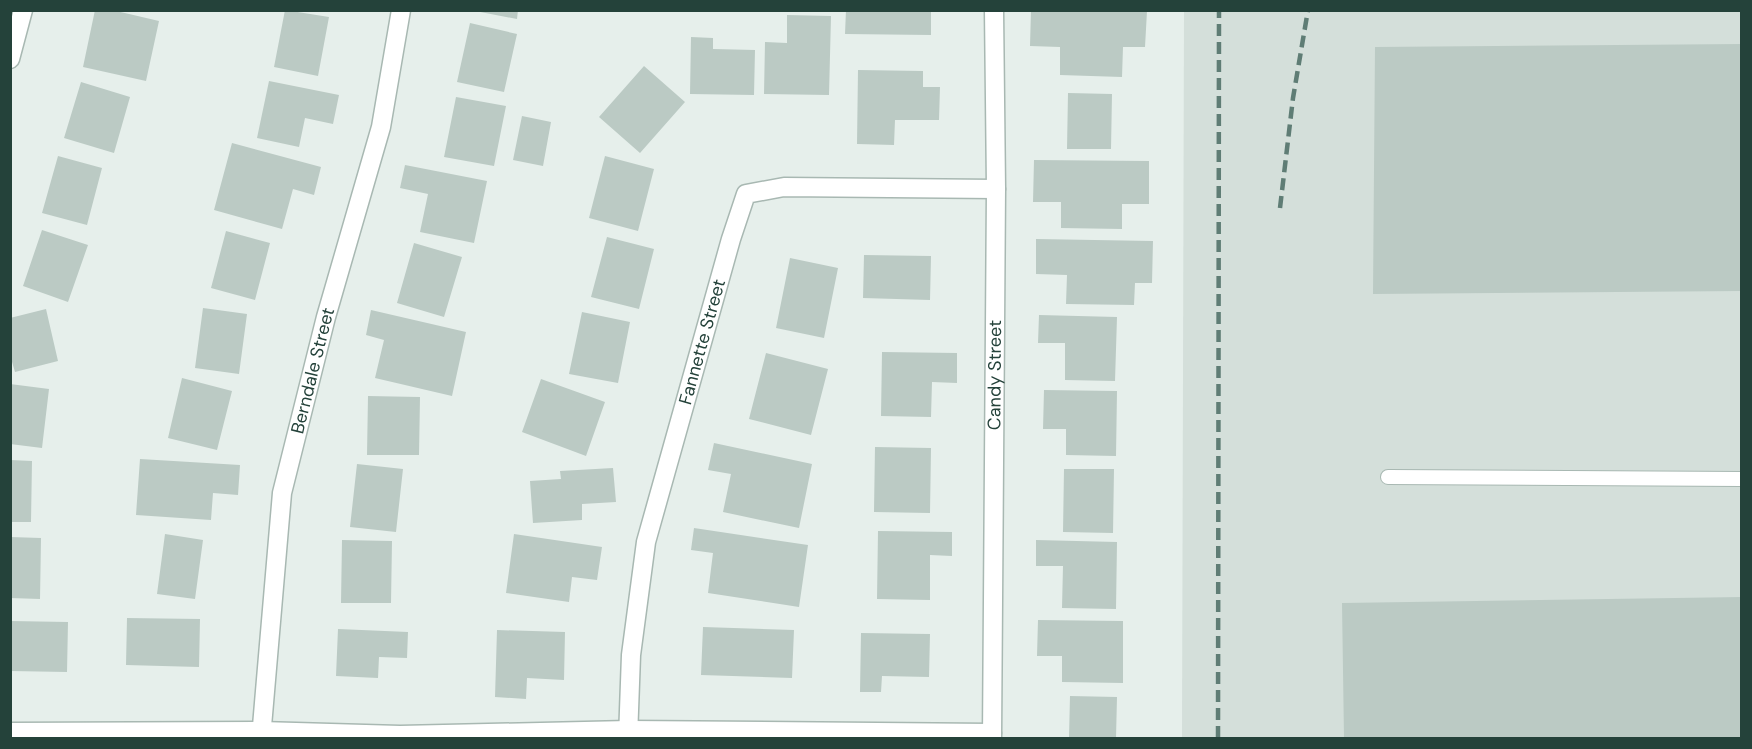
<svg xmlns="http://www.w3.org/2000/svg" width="1752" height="749" font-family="'DM Sans',sans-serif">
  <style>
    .built { fill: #d4dfda }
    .building { fill: #bbcac4 }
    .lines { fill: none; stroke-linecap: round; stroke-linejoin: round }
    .lane-casing { stroke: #a8b8b2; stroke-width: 16 }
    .street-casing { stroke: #a8b8b2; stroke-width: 21 }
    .lane { stroke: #fff; stroke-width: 14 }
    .street { stroke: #fff; stroke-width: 18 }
    .rail { stroke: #5f7d75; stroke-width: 4.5; stroke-dasharray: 12 6; stroke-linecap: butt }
    .labels { text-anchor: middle; stroke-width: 4.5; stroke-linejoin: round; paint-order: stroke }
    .street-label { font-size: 18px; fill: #24423a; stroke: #f7fbf9 }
  </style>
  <rect width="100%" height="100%" fill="#e6efeb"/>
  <!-- built -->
  <path class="built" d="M1184,11H1741V738H1182Z"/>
  <!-- building -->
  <path class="building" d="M95,10H112L159,21L146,81L83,67Z
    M285,10L329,17L318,76L274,67Z
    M470,10H518L517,19Z
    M846,10H931V35L845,34Z
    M1031,10L1147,11L1145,47H1123L1122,77L1060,75V47L1030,46Z
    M787,15L831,16L829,95L764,94L765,42L787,43Z
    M470,23L517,34L504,92L457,82Z
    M691,37L713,38V49L755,50L754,95L690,94Z
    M1742,44V291L1373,294L1375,47Z
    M644,66L685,102L640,153L599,117Z
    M858,70L923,71V87H940L939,120H895L894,145L857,144Z
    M269,81L339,95L333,124L305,118L299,147L257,138Z
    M81,82L130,97L114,153L64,138Z
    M1068,93L1112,94L1111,149H1067Z
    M456,97L506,106L494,166L444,157Z
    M522,116L551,122L543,166L513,160Z
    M232,143L321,167L314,195L293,189L282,229L214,210Z
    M58,156L102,168L87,225L42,213Z
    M605,156L654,169L638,231L589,218Z
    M1034,160L1149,161V204H1122V229L1061,228V202H1033Z
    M405,165L487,181L474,243L420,232L428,194L400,188Z
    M42,230L88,245L68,302L23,286Z
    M226,231L270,243L255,300L211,288Z
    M607,237L654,249L639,309L591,297Z
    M1036,239L1153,241L1152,283H1135L1134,305L1066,304L1067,275L1036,274Z
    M414,243L462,257L444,317L397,303Z
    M864,255L931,256L930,300L863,298Z
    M790,258L838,268L824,338L776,328Z
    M203,308L247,314L239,374L195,368Z
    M46,309L58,361L15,372L10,355V318Z
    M371,310L466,332L452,396L375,378L384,340L366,335Z
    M582,312L630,322L618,383L569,374Z
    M1039,315L1117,317L1115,381L1065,380V343H1038Z
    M882,352L957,353V383L932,382L931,417L881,416Z
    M766,353L828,369L811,435L749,419Z
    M182,378L232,391L217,450L168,438Z
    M541,379L605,402L586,456L522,432Z
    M10,384L49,389L42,448L10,444Z
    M1044,390L1117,391L1116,456L1066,455V429H1043Z
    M368,396L420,397L419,455H367Z
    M714,443L812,464L799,528L723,512L731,474L708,470Z
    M875,447L931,448L930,513L874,512Z
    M140,459L240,465L238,495L213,493L211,520L136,515Z
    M10,460L32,461L31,522H10Z
    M357,464L403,469L396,532L350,527Z
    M613,468L616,502L582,504V520L533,523L530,481L561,479L560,471Z
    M1064,469H1114L1113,533L1063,532Z
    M694,528L808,545L799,607L708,593L713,553L691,550Z
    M878,531L952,532V556L930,555V600L877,599Z
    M165,534L203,540L195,599L157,594Z
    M514,534L602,547L597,580L572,577L569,602L506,593Z
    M10,537L41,538L40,599L10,598Z
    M342,540L392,541L391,603H341Z
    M1036,540L1117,542L1116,609L1062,608L1063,566H1036Z
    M1742,597V738H1344L1342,603Z
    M127,618L200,619L199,667L126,665Z
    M1038,620L1123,621V683L1062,682V656H1037Z
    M10,621L68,622L67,672L10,671Z
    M703,627L794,630L792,678L701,675Z
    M338,629L408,632L407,658L379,657L378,678L336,676Z
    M497,630L565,632L564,680L527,678L526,699L495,697Z
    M861,633L930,634L929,677L882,676L881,692H860Z
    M1070,696L1117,697L1116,738H1069Z"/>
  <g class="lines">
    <!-- lane casing -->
    <g class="lane-casing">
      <path id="lane" d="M1388,477L1742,479"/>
    </g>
    <!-- street casing -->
    <g class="street-casing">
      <g id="street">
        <path d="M10,59L23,10"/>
        <path d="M10,732L261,731L400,735L628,730L992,733"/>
        <path id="s1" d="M261,738L282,493L326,317L381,127L401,10"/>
        <path id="s2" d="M628,738L631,655L646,542L731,239L746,194L784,187L996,189"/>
        <path id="s3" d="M992,738L996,189L994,10"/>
      </g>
    </g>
    <!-- lane -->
    <use href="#lane" class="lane"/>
    <!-- street -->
    <use href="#street" class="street"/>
    <!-- rail -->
    <path class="rail" d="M1280,208L1293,98L1308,10
      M1218,738L1219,10"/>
  </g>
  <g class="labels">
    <!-- street labels -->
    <g class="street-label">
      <text dy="6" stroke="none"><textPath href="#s2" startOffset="405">Fannette Street</textPath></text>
      <text dy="6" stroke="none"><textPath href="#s1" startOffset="372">Berndale Street</textPath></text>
      <text dy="6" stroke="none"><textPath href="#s3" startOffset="363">Candy Street</textPath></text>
    </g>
  </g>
  <!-- border -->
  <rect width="1752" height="749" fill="none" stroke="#24423a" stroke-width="24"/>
</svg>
